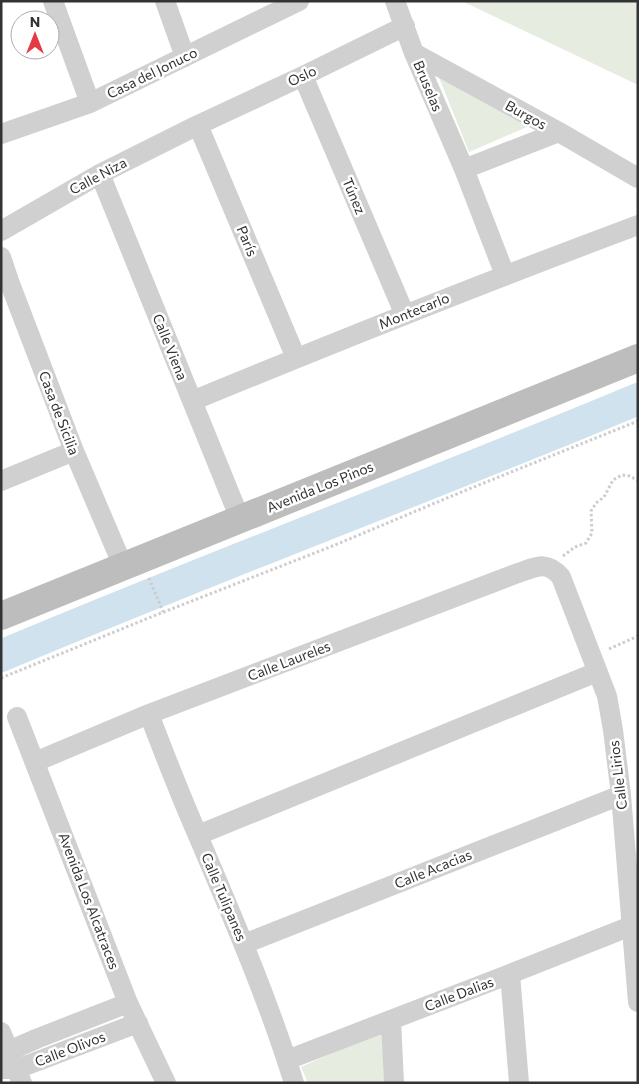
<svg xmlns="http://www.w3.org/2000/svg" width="639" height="1084" font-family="Commissioner,sans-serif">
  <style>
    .green { fill: #e6ecdf }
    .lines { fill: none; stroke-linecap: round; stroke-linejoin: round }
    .river { stroke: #cfe2ee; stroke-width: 32 }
    .path { stroke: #cdcdcd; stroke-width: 3; stroke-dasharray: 2.5 2.5; stroke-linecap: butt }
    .street { stroke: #d0d0d0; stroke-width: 20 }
    .secondary { stroke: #bdbdbd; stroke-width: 28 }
    .labels { text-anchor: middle; stroke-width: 5; stroke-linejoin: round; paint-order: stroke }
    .street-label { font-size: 14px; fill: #333; stroke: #fff }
  </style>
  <rect width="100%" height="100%" fill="#fff"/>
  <!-- green -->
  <path class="green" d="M462,1H638V85Z
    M438,75L534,124L469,152Z
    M383,1030L384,1083H308L301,1067Z"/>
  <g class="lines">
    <!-- river -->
    <path class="river" d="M1,656C212,567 427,487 638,399"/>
    <!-- path -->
    <path class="path" d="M563,556L575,547L586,543L592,533L591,511L596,503L604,497L613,480L622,475L630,476L638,481
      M149,578L163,612
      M609,649L638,636
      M1,678L151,617L335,545L459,493L638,421"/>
    <!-- street -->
    <path class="street" d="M53,1L90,103
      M165,1L185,57
      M395,1L414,53L464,169L505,275
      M414,53L559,132L638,178
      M303,76L405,315
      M198,125L296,358
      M1,134L90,103L299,1
      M464,169L559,132
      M100,174L240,519
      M1,231L100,174L198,125L303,76L405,26
      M1,257L9,281L74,451L123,566
      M192,401C340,340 488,281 638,225
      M1,481L74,451
      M149,714C165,756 181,797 199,838C233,918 268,999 294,1083
      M17,717L128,1003L166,1083
      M35,762L149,714L518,573C536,567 547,560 561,577L607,696L613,730L621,795L638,1002
      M198,835L597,672
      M244,944L621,795
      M510,974L519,1083
      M391,1020L394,1083
      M1,1032L22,1083
      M1,1056L9,1051L36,1039L128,1003
      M287,1060L510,974L631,926
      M1,1069H17L138,1023"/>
    <!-- secondary -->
    <path class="secondary" d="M1,616L638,358"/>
  </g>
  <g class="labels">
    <!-- street labels -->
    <g class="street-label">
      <text transform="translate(152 73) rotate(-26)" y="5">Casa del Jonuco</text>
      <text transform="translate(302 76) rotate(-25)" y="5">Oslo</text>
      <text transform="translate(428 86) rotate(67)" y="5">Bruselas</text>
      <text transform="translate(526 115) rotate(29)" y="5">Burgos</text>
      <text transform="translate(98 176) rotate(-28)" y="5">Calle Niza</text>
      <text transform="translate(354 196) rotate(67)" y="5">Túnez</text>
      <text transform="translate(247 241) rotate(67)" y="5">París</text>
      <text transform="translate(414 311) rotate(-22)" y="5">Montecarlo</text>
      <text transform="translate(170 347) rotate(68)" y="5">Calle Viena</text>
      <text transform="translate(59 413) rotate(69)" y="5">Casa de Sicilia</text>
      <text transform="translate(320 487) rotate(-22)" y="5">Avenida Los Pinos</text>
      <text transform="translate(289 661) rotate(-21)" y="5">Calle Laureles</text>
      <text transform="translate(618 775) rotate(-97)" y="5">Calle Lirios</text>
      <text transform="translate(433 869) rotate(-22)" y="5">Calle Acacias</text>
      <text transform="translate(224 897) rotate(67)" y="5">Calle Tulipanes</text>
      <text transform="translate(89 901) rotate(69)" y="5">Avenida Los Alcatraces</text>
      <text transform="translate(459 994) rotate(-21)" y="5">Calle Dalias</text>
      <text transform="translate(70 1049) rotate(-21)" y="5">Calle Olivos</text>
    </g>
  </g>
  <!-- border -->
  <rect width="639" height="1084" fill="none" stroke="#333333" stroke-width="5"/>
  <!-- north arrow -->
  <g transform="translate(35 35)"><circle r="24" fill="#ffffff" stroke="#adadad"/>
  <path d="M0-4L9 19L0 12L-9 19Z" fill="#e63946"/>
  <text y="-8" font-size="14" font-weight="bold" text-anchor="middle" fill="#333333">N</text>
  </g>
</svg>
